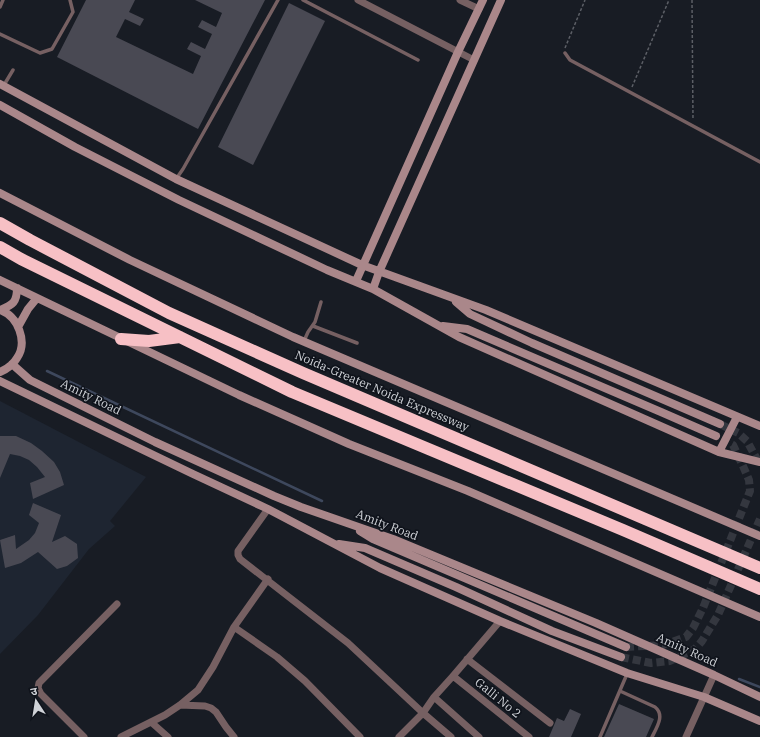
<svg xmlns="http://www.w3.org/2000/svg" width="760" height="737" font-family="'IBM Plex Serif','Noto Sans Devanagari',serif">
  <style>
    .built { fill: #1e2531 }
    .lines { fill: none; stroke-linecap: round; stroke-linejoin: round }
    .stream { stroke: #3e485d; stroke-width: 2.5 }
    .building { fill: #494953 }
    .secondary-tunnel { stroke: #34373f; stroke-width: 8; stroke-dasharray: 8 4; stroke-linecap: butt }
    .path { stroke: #5c5f66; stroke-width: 1.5; stroke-dasharray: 3 2; stroke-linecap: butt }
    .lane { stroke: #766062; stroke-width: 3.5 }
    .street { stroke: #766062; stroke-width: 7 }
    .secondary { stroke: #aa878a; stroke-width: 8 }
    .highway { stroke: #f7c0c5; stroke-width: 12 }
    .labels { text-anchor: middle; stroke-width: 3.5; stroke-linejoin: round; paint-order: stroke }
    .street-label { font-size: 12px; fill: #d0d3d8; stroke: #0f131b }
  </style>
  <rect width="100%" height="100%" fill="#181c24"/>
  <!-- built -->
  <path class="built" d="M0,401L146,477L110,521L115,526L89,549L38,615L0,654Z"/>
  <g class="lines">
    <!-- stream -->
    <path class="stream" d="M47,371L322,501
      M739,679L760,687"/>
  </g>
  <!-- building -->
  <path class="building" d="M86,0H135L129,12L144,19L140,26L125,19L116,37L193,74L201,56L187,49L191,42L205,49L212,34L198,27L202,20L216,27L222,13L195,0H265L198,129L57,57Z
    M289,3L325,21L253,165L218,147Z
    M0,436H16L31,443L42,451L54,462L60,472L64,485L33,499L30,483L45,477L37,467L29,460L20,456L10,454L0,478Z
    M33,503L61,515L52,542L65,536L77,544L78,558L67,566L57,569L38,552L21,563L5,568L0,540L15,535L16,549L29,540L35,533L39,523L29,515Z
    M619,704L654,719L646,737H604Z
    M570,709L581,714L571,737H549L557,718L564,721Z"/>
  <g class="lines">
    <!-- secondary-tunnel -->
    <path class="secondary-tunnel" d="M720,424L738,433L747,441L760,465
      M626,647L663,645L686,637L693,628L703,608L750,491L749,480L743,466L733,445L716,436
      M621,657L651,663L670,661L695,649L702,641L718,615L760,519"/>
    <!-- path -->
    <path class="path" d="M692,0L693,120
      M565,48L585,0
      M632,87L669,0"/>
    <!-- lane -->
    <path class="lane" d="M303,0L418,60
      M0,7L3,0
      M0,34L40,53L52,49L73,12L70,0
      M565,53L570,60L760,162
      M4,85L13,70
      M176,179L183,169L278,0
      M313,326L357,343
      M304,341L308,332L315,322L321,302
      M620,691L655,707C665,715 657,727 652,737
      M600,737L627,674"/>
    <!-- street -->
    <path class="street" d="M358,0L474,60
      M460,0L479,9
      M268,509L238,551V555L240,559L348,643L423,713L451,737
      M234,627L277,657L305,681L360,737
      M467,659L550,723
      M453,676L529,737
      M434,697L479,737
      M180,705L205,706L211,708L216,712L226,727L234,737
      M151,722L168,737
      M84,737L41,694L38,688L39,683L117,604
      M121,737L165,715L180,705L198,690L213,667L234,627L268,579
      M399,737L423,713L434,697L453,676L500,621
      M686,737L714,675"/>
    <!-- secondary -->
    <path class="secondary" d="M0,84L176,179L362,265L486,310L760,426
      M0,105L75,147L179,200L327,270L373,289L459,337L719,452L760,462
      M0,193L130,260L293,337L760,536
      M0,280L239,395L349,444L468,491L760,617
      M356,281L458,52L483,0
      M373,289L379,272L501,0
      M456,302L470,314L532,343L720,424
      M0,310C18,316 28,342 17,358C13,365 7,369 0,372
      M0,310C13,305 17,302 17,288
      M443,326L467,329L661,412L716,436
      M18,327L28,309L37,298
      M12,364L30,380L155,442L274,496L301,507L393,539L596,623L714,675L760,697
      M0,381L193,474L268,509L380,568L500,621L627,673L704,697L760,721
      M719,452L737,417
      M360,531L373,539L626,647
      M339,544L365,548L456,587L552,631L621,657"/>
    <!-- highway -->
    <path class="highway" d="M0,223L30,240L169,313L303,373L760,568
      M0,247L21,259L292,392L623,530L760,589
      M121,339L149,341L180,337"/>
  </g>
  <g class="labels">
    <!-- street labels -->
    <g class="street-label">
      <text transform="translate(382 391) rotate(23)" y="4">Noida-Greater Noida Expressway</text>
      <text transform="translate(91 397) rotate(26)" y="4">Amity Road</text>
      <text transform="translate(387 525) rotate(21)" y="4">Amity Road</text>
      <text transform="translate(687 650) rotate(24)" y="4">Amity Road</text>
      <text transform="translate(498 698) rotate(39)" y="4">Galli No 2</text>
    </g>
  </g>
  <!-- north arrow -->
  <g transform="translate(36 701) rotate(348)" stroke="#0f131b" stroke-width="3" paint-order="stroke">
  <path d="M0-3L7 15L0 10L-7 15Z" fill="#d0d3d8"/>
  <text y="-6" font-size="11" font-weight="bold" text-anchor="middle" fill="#d0d3d8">उ</text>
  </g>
</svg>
